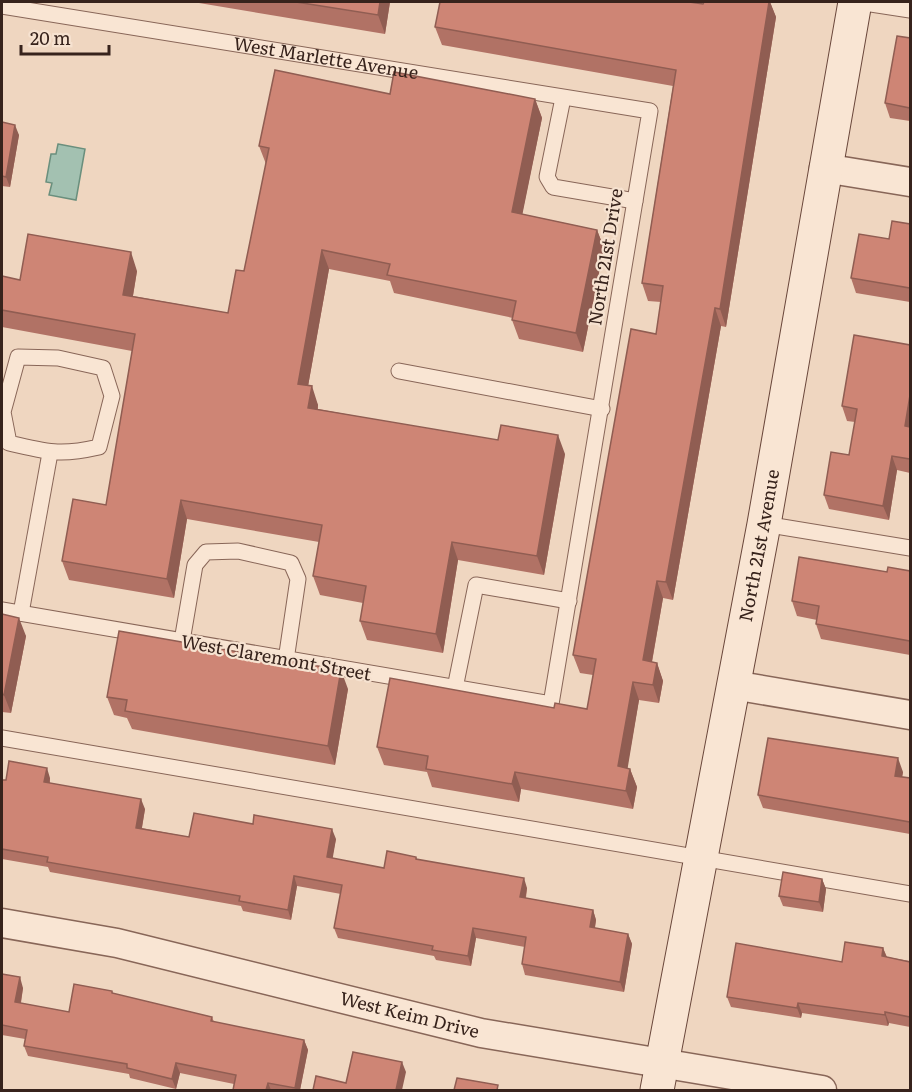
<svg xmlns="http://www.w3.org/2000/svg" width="912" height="1092" font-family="Literata,serif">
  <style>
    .water { fill: #a3c1b1; stroke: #6a8f7d; stroke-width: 1.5 }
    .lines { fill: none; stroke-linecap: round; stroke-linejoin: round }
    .lane-casing { stroke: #886658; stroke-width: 17 }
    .street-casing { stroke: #886658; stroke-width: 31 }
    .secondary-casing { stroke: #6a473b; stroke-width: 35 }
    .lane { stroke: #f9e5d3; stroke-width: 15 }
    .street { stroke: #f9e5d3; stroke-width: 28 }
    .secondary { stroke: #f9e5d3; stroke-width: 33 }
    .wall { fill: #b17265 }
    .shaded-wall { fill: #905d52 }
    .building { fill: #ce8575; stroke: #905d52; stroke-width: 1.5 }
    .labels { text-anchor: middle; stroke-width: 4.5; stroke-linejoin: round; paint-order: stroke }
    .street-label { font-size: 18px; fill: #37231c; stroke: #f6e2d0 }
  </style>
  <rect width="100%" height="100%" fill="#efd6c0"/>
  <!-- water -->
  <path class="water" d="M58,144L85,149L76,200L49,195L52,183L46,182L51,154H56Z"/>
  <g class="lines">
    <!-- lane casing -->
    <g class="lane-casing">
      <g id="lane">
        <path d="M858,2L910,10"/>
        <path id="s1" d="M2,6L650,111L551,704L2,610"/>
        <path d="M563,98L547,177L553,187L635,201"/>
        <path d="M18,357L58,358L103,368L112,396L99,447C59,456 49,452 9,443L3,412Z"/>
        <path d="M399,371L602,409"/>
        <path d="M764,524L910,548"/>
        <path d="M21,613L50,453"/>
        <path d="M182,641L195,565L206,552L238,551L291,563L298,579L286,660"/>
        <path d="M455,688L476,585L569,601"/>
        <path d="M2,738L910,894"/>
      </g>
    </g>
    <!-- street casing -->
    <g class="street-casing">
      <g id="street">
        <path d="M824,168L910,182"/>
        <path d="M733,685L910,715"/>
        <path id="s2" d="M2,923L117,943L481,1033L822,1090"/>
      </g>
    </g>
    <!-- secondary casing -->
    <g class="secondary-casing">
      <g id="secondary">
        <path id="s3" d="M657,1090L764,524L855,2"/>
      </g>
    </g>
    <!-- lane -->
    <use href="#lane" class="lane"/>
    <!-- street -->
    <use href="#street" class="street"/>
    <!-- secondary -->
    <use href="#secondary" class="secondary"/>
  </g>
  <!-- wall -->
  <path class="wall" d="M193,2H390L385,34Z
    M704,2H770L776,17L726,327L721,326L673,600L663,598L652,662L657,663L663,681L659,703L639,700L627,768L630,769L637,787L633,809L521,789L519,802L432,787L427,772L384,765L377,747L554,708L587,709L593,675L580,673L573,655L656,334L661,302L648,301L642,283L673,86L442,45L435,27L703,4Z
    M910,38V121L890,118L885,103Z
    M390,94L535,99L542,118L522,214L597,230L604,248L583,352L519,339L512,320L513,318L394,293L390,281L329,269L308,386L318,405V409L565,454L544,575L458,560L443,653L367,640L360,621L363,603L320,595L313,576L319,542L187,519L174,598L69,580L62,561L106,505L132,351L2,327V276L20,280L137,271L133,296L228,313L244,271L266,164L259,146Z
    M2,122L19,135L10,187L2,186Z
    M910,224V302L856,293L851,278L889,239Z
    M910,345V473L897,470L889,520L829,509L824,495L849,455L855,422L847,421L842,406Z
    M910,571V655L821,639L816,624L817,620L797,616L792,601L887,572Z
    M2,614L26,636L11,713L2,712Z
    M348,689L335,765L132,729L127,718L114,715L107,697Z
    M903,772L902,777L910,778V834L763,808L758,795Z
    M50,778V783L145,809L142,828L189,837L336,839L332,858L384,868L416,857L417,859L527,888L526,898L593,910L596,920L595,928L628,934L632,944L624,992L525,975L522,964L525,947L476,938L471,966L436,960L434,956L338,938L334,928L341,894L297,886L291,920L243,911L241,906L50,872L48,867L2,859V780H6Z
    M822,879L826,889L823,912L783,906L779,896Z
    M883,948L887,957L910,961V1027L889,1023L888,1026L802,1013L801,1018L731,1007L727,997L842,962Z
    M2,974L23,988L21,1003L69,1012L112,991L113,994L212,1017L214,1022L304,1040L308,1050L300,1090H233L234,1084L180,1073L176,1089L130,1078L129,1074L28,1056L24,1046L25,1039L2,1035Z"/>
  <!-- shaded-wall -->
  <path class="shaded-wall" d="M380,2H390L385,34L378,15Z
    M769,2H770L776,17L726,327L720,309Z
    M535,99L542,118L519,231L512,212Z
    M15,125L19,135L10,187L6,177Z
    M597,230L604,248L583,352L576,333Z
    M322,250L329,269L305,403L298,384Z
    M131,252L137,271L130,313L123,295Z
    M715,308L721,326L673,600L666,582Z
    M312,386L318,405L315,426L308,408Z
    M910,395V438L905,426Z
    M558,435L565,454L544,575L537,556Z
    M892,456L897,470L889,520L883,506Z
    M181,500L187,519L174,598L167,579Z
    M452,542L458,560L443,653L436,634Z
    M657,581L663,598L649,678L643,660Z
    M19,618L26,636L11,713L4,695Z
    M657,663L663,681L659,703L653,685Z
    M341,670L348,689L335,765L328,746Z
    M633,682L639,700L625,784L618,766Z
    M898,758L903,772L900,789L895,776Z
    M47,768L50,778L48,792L44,782Z
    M630,769L637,787L633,809L626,791Z
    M515,772L521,789L519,802L512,784Z
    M141,799L145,809L140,838L136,828Z
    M332,829L336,839L331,868L327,857Z
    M294,876L297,886L291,920L288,910Z
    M524,878L527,888L524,907L520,897Z
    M822,879L826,889L823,912L819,902Z
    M593,910L596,920L593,938L590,927Z
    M473,928L476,938L471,966L468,956Z
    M628,934L632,944L624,992L620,982Z
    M883,948L887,958L882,956Z
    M20,977L23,988L19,1013L15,1002Z
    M798,1003L802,1013L801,1018L797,1008Z
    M885,1012L889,1023L888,1026L885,1015Z
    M304,1040L308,1050L300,1090H296L295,1088Z
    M402,1062L406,1072L402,1090H396Z
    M176,1063L180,1073L176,1089L172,1079Z
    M268,1083L271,1090H266Z"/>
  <!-- building -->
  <path class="building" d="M296,2H380L378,15Z
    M440,2H689L703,4L704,2H769L720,309L715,308L666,582L657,581L643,660L657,663L653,685L633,682L618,766L630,769L626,791L515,772L512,784L426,769L428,756L377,747L390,678L554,708L555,703L587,709L596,659L573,655L631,329L656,334L663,286L642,283L676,70L435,27Z
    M897,36L910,38V108L885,103Z
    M275,70L390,94L394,72L535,99L512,212L597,230L576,333L512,320L516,301L387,275L390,264L322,250L298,384L312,386L308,408L498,440L501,425L558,435L537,556L452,542L436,634L360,621L366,586L313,576L322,525L181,500L167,579L62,561L73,499L106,505L135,334L2,310V276L20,280L28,234L131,252L123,295L228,313L236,270L244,271L269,148L259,146Z
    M2,122L15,125L6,177L2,176Z
    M892,221L910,224V288L851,278L859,234L889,239Z
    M854,335L910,345V395L905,426L910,427V459L892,456L883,506L824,495L831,452L849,455L857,409L842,406Z
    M799,557L887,572L888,567L910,571V641L816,624L819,606L792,601Z
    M2,614L19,618L4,695L2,694Z
    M119,631L341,670L328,746L125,711L127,700L107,697Z
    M768,738L898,758L895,776L910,778V822L758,795Z
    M9,761L47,768L44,782L141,799L136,828L189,837L194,813L253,824L254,815L332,829L327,857L384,868L387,851L416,857V859L524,878L520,897L593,910L590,927L628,934L620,982L522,964L526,937L473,928L468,956L432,950L433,946L334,928L342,885L294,876L288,910L239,901L240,896L47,862L48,857L2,849V780H6Z
    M783,872L822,879L819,902L779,896Z
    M845,942L883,948L882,956L910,962V1017L885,1012V1015L798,1003L797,1008L727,997L736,943L842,962Z
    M2,974L20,977L15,1002L69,1012L74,984L112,991V993L212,1017L211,1021L304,1040L295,1088L268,1083L266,1090H233L236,1075L176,1063L172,1079L127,1068V1064L24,1046L27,1030L2,1025Z
    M353,1052L402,1062L396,1090H313L316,1076L346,1083Z
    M457,1078L498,1085L497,1090H454Z"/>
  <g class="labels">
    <!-- street labels -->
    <g class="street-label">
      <text dy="6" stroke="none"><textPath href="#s1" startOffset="328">West Marlette Avenue</textPath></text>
      <text transform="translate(606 257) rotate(-81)" y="6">North 21st Drive</text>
      <text dy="6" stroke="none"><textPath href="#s3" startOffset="554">North 21st Avenue</textPath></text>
      <text transform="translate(276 658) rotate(10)" y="6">West Claremont Street</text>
      <text dy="6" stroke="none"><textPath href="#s2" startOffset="418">West Keim Drive</textPath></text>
    </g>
  </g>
  <!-- border -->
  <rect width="912" height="1092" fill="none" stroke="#37231c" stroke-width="6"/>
  <!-- scale -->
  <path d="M21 45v9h88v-9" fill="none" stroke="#37231c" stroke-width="3"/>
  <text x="30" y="45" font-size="18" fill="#37231c" stroke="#f6e2d0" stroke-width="4.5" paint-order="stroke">20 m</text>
</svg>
